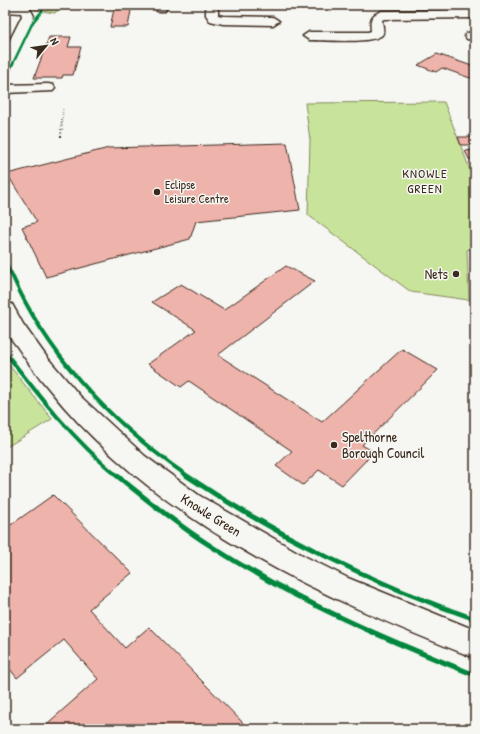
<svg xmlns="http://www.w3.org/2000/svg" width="480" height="734" font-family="'Patrick Hand',sans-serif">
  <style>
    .green { fill: #c8e49b; stroke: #82875c }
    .building { fill: #eeb3ab; stroke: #3b2a1e }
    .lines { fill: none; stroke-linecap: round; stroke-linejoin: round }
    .minor-casing { stroke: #3b2a1e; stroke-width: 3 }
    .path-far1 { stroke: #3b2a1e; stroke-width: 1.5; stroke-dasharray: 0.5 2; stroke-linecap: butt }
    .path { stroke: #3b2a1e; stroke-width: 2; stroke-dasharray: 1 2.5; stroke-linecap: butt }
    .minor { fill: #f6f6f2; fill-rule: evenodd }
    .cycleway-far3-casing { stroke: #f6f6f2; stroke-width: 4 }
    .cycleway-far2-casing { stroke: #f6f6f2; stroke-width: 5 }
    .cycleway-far1-casing { stroke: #f6f6f2; stroke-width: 6 }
    .cycleway-casing { stroke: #f6f6f2; stroke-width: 8 }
    .cycleway-far3 { stroke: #00873e; stroke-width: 2.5 }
    .cycleway-far2 { stroke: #00873e; stroke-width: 3 }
    .cycleway-far1 { stroke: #00873e; stroke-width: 4 }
    .cycleway { stroke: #00873e; stroke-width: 5 }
    .poi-dot { fill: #3b2a1e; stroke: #f6f6f2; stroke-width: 1.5 }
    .labels { text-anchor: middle; stroke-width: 3; stroke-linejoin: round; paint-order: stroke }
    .far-poi-label { font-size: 12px; fill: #3b2a1e; stroke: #f6f6f2; text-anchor: start }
    .far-neighbourhood-label { font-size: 13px; letter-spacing: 1px; fill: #3b2a1e; stroke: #f6f6f2 }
    .poi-label { font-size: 14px; fill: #3b2a1e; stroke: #f6f6f2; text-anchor: end }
    .street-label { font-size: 14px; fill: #3b2a1e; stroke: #f6f6f2 }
  </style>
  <rect width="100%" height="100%" fill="#f6f6f2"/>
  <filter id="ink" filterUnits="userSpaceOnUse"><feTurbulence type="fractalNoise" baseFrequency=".025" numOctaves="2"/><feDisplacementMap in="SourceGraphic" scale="8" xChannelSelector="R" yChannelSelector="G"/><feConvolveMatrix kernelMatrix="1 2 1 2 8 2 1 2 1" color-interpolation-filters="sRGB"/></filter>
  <g filter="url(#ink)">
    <!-- green -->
    <path class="green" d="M21,5H63L55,13C42,12 32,7 20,6Z
      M444,102L472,175H475V247L467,250L469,300L411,292L308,215L310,140L305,103Z
      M5,360L52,419L5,448Z"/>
    <!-- building -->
    <path class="building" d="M115,5H132L128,27H110Z
      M49,37H71L68,47H81L73,75H63L62,78H34Z
      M437,54L475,67V75L470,78L442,68L436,72L418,65Z
      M458,137H474L475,145H461Z
      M287,143L300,210L196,221L190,239L46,277L22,227L37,222L7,174L109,148Z
      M474,147H475V160H472L469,159L465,151L475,150Z
      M286,266L315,281L218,355L322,422L402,349L438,370L362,445L374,452L342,485L319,470L303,485L276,466L292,451L189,381L181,387L148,364L196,330L152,302L181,284L224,310Z
      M53,495L132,573L89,609L125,648L149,627L249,729H41L98,679L64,640L17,678L5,663V529Z"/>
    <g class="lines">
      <!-- minor casing -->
      <g class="minor-casing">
        <path id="minor" d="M5,5L29,7L34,16L12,63L10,66L5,67V50L22,16L21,13L5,12Z
          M155,5H167L165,11H157Z
          M206,5H218V15L223,16L273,17L279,21L273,25L223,24L210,21L206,15Z
          M475,10V18L384,19L382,20C382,24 385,32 382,35C373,44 323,40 309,40L303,36L309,32H368L371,31C370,20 370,15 382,11Z
          M475,32V40L467,39L465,36L467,33Z
          M48,84L53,85L55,88L53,91L5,93V85Z
          M5,302L12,304L23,324L46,356L80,396L145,456L200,496L306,557L348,578L475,630V658C320,597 156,522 49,389C37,375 26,360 16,345C13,341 7,335 5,330C3,323 5,310 5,302Z"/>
      </g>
      <!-- path-far1 -->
      <path class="path-far1" d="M62,120L63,108"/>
      <!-- path -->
      <path class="path" d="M61,137L62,119"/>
      <!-- minor -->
      <use href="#minor" class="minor"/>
      <!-- cycleway-far3 casing -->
      <g class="cycleway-far3-casing">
        <path id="cycleway-far3" d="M5,80L33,22L47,5"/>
      </g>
      <!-- cycleway-far2 casing -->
      <g class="cycleway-far2-casing">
        <path id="cycleway-far2" d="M5,260L11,274"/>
      </g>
      <!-- cycleway-far1 casing -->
      <g class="cycleway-far1-casing">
        <path id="cycleway-far1" d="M11,273C48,357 112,423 186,475
          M5,352C39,396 73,439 116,475"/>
      </g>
      <!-- cycleway casing -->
      <g class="cycleway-casing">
        <path id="cycleway" d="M115,474C147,500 179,526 214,548C296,601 385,639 475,675
          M184,474C272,533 375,585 475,619"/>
      </g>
      <!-- cycleway-far3 -->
      <use href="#cycleway-far3" class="cycleway-far3"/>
      <!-- cycleway-far2 -->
      <use href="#cycleway-far2" class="cycleway-far2"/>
      <!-- cycleway-far1 -->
      <use href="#cycleway-far1" class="cycleway-far1"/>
      <!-- cycleway -->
      <use href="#cycleway" class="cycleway"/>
    </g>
  </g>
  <!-- markers -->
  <g class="poi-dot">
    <circle cx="157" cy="192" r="4"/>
    <circle cx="456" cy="274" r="4"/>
    <circle cx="334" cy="445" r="4"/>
  </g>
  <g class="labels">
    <!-- far-poi labels -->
    <g class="far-poi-label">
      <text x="165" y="189">Eclipse<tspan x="165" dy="14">Leisure Centre</tspan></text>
    </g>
    <!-- far-neighbourhood labels -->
    <g class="far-neighbourhood-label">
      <text x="425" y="178">KNOWLE<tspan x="425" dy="15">GREEN</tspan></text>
    </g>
    <!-- poi labels -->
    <g class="poi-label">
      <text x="448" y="279">Nets</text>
      <text x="342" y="442" text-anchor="start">Spelthorne<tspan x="342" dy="16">Borough Council</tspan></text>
    </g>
    <!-- street labels -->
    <g class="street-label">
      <text transform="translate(211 515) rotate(32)" y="5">Knowle Green</text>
    </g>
  </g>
  <!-- margin -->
  <rect width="480" height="734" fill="none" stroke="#f6f6f2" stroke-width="20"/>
  <rect x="10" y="10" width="460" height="714" fill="none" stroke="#3b2a1e" stroke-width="1.5" filter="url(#ink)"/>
  <!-- north arrow -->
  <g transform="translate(46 46) rotate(61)" stroke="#f6f6f2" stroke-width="3" paint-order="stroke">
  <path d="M0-3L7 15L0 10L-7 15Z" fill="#3b2a1e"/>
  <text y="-6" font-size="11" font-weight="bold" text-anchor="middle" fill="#3b2a1e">N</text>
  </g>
</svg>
